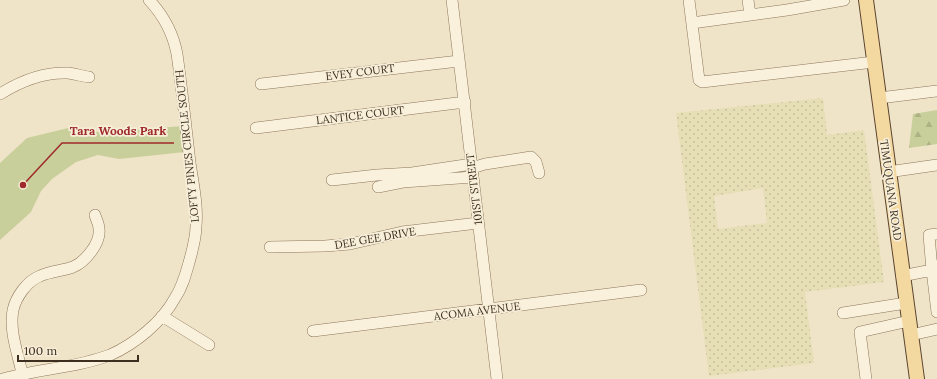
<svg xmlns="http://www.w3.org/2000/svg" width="937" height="379" font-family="Lora,serif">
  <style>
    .farmland { fill: url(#farmland-dots); fill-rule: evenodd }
    .forest { fill: url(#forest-firs) }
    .park { fill: #c9cf9b }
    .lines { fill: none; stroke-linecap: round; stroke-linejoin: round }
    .minor-casing { stroke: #8d765c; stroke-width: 12 }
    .major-casing { stroke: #5b4430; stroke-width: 16 }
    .minor { stroke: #faf1dc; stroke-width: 11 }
    .major { stroke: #f3d9a0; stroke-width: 14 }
    .labels { text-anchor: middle; stroke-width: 3.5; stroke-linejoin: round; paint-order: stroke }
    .street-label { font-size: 11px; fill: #3d2e20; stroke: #f7eed8 }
    .leader { fill: none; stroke: #9e2a2b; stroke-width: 1.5 }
    .callout-dot { fill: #9e2a2b; stroke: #f7eed8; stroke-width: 1.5 }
    .callout-label { font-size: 12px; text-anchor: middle; font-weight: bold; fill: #9e2a2b; stroke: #f7eed8; stroke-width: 3.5; stroke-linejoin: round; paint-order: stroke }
  </style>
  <defs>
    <pattern id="farmland-dots" width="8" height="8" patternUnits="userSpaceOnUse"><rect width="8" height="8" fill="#e6deb5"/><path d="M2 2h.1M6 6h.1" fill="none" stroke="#c6bf9b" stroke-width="1.8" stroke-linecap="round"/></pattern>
    <pattern id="forest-firs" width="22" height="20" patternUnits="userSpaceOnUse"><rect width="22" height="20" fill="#c9cf9b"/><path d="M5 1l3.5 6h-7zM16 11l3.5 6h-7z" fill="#aeb285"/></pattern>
  </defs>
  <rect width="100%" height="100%" fill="#f0e4c8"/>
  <!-- farmland -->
  <path class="farmland" d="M823,98L827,135L864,130L884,282L805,292L814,363L709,376L676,113ZM763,188L767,223L718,229L714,196Z"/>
  <!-- forest -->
  <path class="forest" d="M937,110V144L909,148L913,114Z"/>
  <!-- park -->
  <path class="park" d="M182,126L185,152L119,159L98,155L76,162L52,179L41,191L31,212L0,240V163L27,138L72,127L91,132L122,131Z"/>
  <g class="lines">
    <!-- minor casing -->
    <g class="minor-casing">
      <path id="minor" d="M452,0L497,379
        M689,0L699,80L702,82L874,62
        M748,0L750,15
        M692,23L787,10L844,0
        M261,84L459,61
        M0,94C19,82 44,72 68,73C75,74 82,76 89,77
        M879,98L937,91
        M256,128L465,102
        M472,168L485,164L531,157L536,162L539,173
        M888,172L937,165
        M332,180L377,175L412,173L472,164
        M378,187L403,182L473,177
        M270,247L325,246L350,244L402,232L478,223
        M937,266L932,270L937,312
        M902,276L932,270L929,235L937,234
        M843,313L906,303
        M162,316L209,345
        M313,331L641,290
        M911,335L937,329
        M22,373C18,354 9,331 13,310C16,297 27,281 40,276C51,271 62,271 73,267C85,262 101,243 99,229C99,224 96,219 95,215
        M3,379C38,369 76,368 110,355C135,344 162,322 175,298C183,286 186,273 190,259C193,248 196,237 196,226C198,206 193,183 190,163C186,127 182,90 177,54C173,33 164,16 149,0
        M866,379L860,332L909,321"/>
    </g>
    <!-- major casing -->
    <g class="major-casing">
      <path id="major" d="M866,0L917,379"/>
    </g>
    <!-- minor -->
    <use href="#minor" class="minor"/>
    <!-- major -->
    <use href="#major" class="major"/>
  </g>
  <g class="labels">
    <!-- street labels -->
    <g class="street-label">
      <text transform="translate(360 72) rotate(-7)" y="4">EVEY COURT</text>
      <text transform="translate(360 115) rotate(-7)" y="4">LANTICE COURT</text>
      <text transform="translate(187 146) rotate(-96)" y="4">LOFTY PINES CIRCLE SOUTH</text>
      <text transform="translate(474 189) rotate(-97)" y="4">101ST STREET</text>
      <text transform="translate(891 190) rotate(82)" y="4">TIMUQUANA ROAD</text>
      <text transform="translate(375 238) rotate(-10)" y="4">DEE GEE DRIVE</text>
      <text transform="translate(477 311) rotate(-7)" y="4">ACOMA AVENUE</text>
    </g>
  </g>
  <!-- callouts -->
  <path class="leader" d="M23 185L62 143H174"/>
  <circle class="callout-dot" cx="23" cy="185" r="4"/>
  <g class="callout-label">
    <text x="118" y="135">Tara Woods Park</text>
  </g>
  <!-- scale -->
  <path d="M18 355v6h120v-6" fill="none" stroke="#3d2e20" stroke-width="2"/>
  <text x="24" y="355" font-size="12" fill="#3d2e20" stroke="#f7eed8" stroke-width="3" paint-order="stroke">100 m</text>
</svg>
